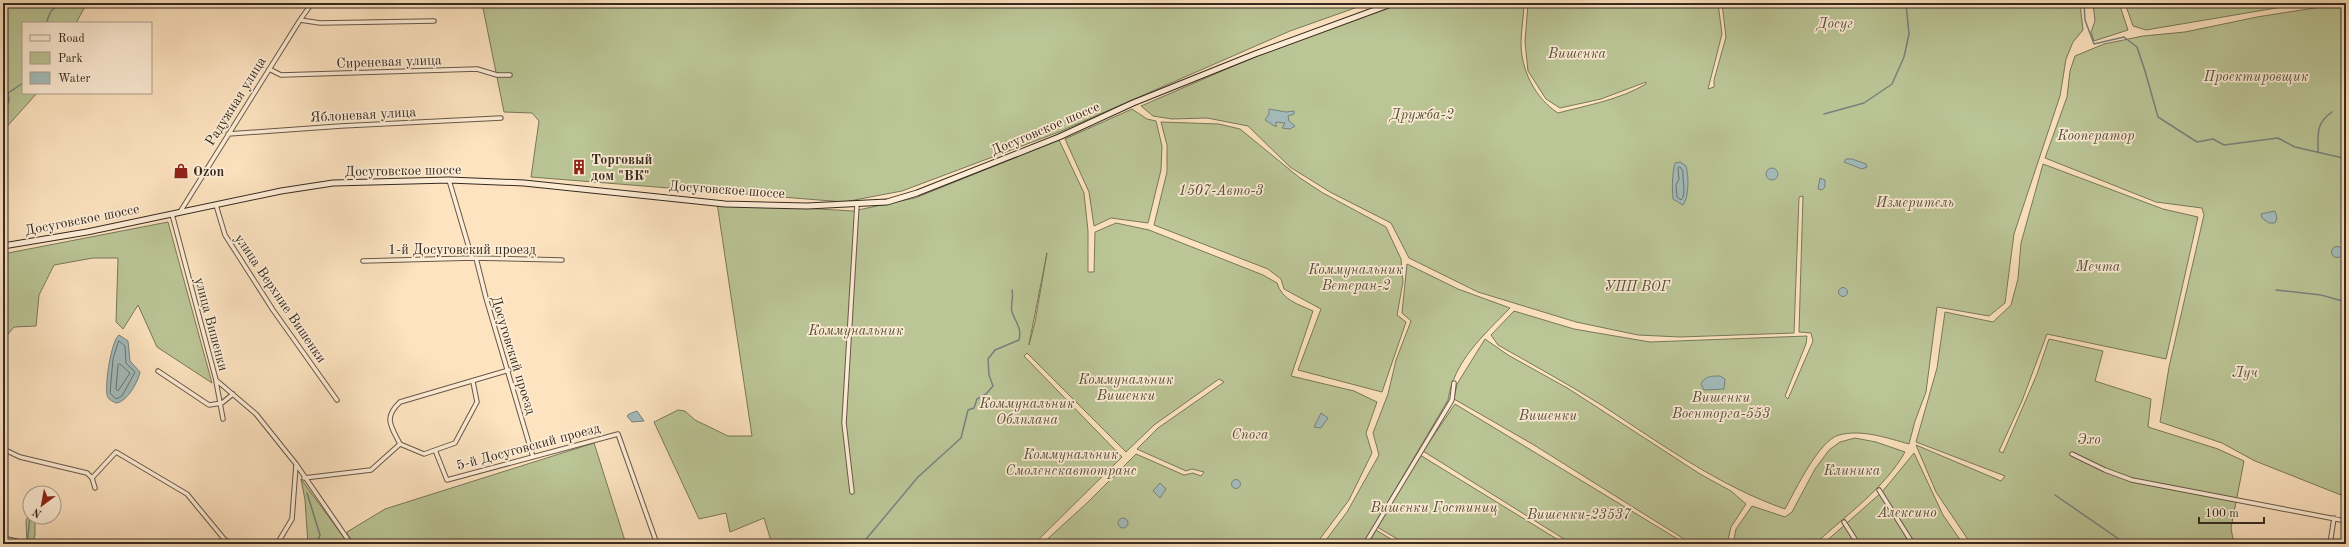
<svg xmlns="http://www.w3.org/2000/svg" width="2349" height="547" font-family="'Old Standard TT',serif">
  <style>
    .green { fill: #bbc596; stroke: #78785c; fill-rule: evenodd }
    .water { fill: #a3bcbc; stroke: #77827e }
    .lines { fill: none; stroke-linecap: round; stroke-linejoin: round }
    .shore { stroke: #6c736e; stroke-width: 1 }
    .stream { stroke: #77827e; stroke-width: 1.5 }
    .minor-casing { stroke: #675849; stroke-width: 5.5 }
    .secondary-casing { stroke: #352a21; stroke-width: 7 }
    .minor { stroke: #feedd6; stroke-width: 3.5 }
    .secondary { stroke: #feedd6; stroke-width: 5 }
    .labels { text-anchor: middle; stroke-width: 3.5; stroke-linejoin: round; paint-order: stroke }
    .park-label { font-size: 14px; font-style: italic; fill: #56513e; stroke: #feedd6 }
    .street-label { font-size: 14px; fill: #352a21; stroke: #feedd6 }
    .poi-label { font-size: 14px; font-weight: bold; fill: #352a21; stroke: #feedd6; text-anchor: start }
  </style>
  <rect width="100%" height="100%" fill="#fde3c0"/>
  <filter id="stains"><feTurbulence type="fractalNoise" baseFrequency=".005" numOctaves="4"/><feColorMatrix values="0 0 0 0 .2 0 0 0 0 .09 0 0 0 0 .02 0 0 0 .5 -.17"/></filter>
  <radialGradient id="worn" r=".72"><stop offset=".6" stop-color="#630" stop-opacity="0"/><stop offset="1" stop-color="#630" stop-opacity=".3"/></radialGradient>
  <!-- green -->
  <path class="green" d="M11,3H87L76,23H23V93H37L3,131V14Z
    M482,3H1369L1290,31L1059,132L902,191L844,202L531,177L539,121L532,113L504,112Z
    M1399,3H1524C1524,16 1521,30 1521,43C1521,70 1535,98 1558,113C1588,105 1619,100 1646,84V82L1601,99L1560,108L1546,99L1528,71L1525,42L1528,3H1718L1722,34L1708,89L1714,87V80L1726,37L1722,3H2080L2083,30L2073,42L2066,59L2060,96L2014,234L2005,303L1989,316L1937,307L1926,392L1915,421L1909,444C1887,438 1862,429 1839,435C1819,440 1795,491 1785,509C1719,486 1661,444 1603,406C1568,384 1533,365 1498,345L1491,335L1514,311L1574,329L1650,342L1807,336L1806,344L1785,396L1788,399L1813,341L1811,333L1799,332L1803,196L1799,197L1794,333L1680,337L1638,335L1576,322L1478,292L1409,258L1391,223L1330,192L1290,167L1248,126L1207,118L1172,119L1153,116L1141,106L1282,45Z
    M2093,3H2119L2128,30L2094,41L2091,32L2095,21Z
    M2125,3H2282V7L2146,30L2133,26Z
    M2346,3V150H2342L2346,156V497L2255,461L2222,443L2160,422L2169,367L2204,215L2202,208L2156,202L2045,158L2067,97L2070,71L2075,56L2104,44L2143,36L2185,32L2257,17Z
    M1132,109L1147,119L1156,121L1162,146L1161,170L1148,223L1111,218L1094,226L1089,192L1065,139Z
    M1161,122L1219,124L1240,129L1300,178L1323,193L1386,227L1401,259L1403,282L1397,315L1406,322L1382,392L1298,370L1321,309L1284,289L1281,279L1268,269L1154,225L1167,172V145Z
    M1059,140L1084,193L1088,231V272H1094L1095,232L1116,223L1149,230L1263,275L1277,283C1282,300 1298,304 1313,311L1291,376L1354,391L1377,402L1366,433L1372,453L1349,500L1316,544H1042L1088,502L1136,454L1184,475L1193,473L1201,476L1204,472L1192,469L1186,471L1137,449L1158,428L1224,382L1219,379L1154,425L1126,452L1027,353L1024,356L1122,457L1034,544H772L764,518L730,532L726,513L699,519L654,422L678,410L685,411L695,420L728,436H752L717,203L853,211L915,198ZM1047,253L1035,322L1029,345V344Z
    M2043,164L2163,209L2198,217L2166,359L2047,334L2022,401L1999,451L2003,453L2037,374L2049,339L2103,351L2095,381L2151,399L2148,427L2218,449L2244,461L2231,528L2233,539L2248,541L2247,544H1971L1936,492L1916,445L2001,481L2005,476L1916,442L1937,368L1945,312L1993,322L2011,305L2018,279L2021,243Z
    M168,222L212,383L157,347L138,305L123,329L116,322L118,258H93L54,265L39,295L36,326L14,327L3,340V254Z
    M1407,264L1458,289L1510,308C1483,336 1454,361 1448,400L1363,544H1323L1347,512L1379,455L1373,433L1388,394L1396,360L1411,321L1402,313Z
    M1485,339L1508,355L1569,389L1700,474L1731,491L1746,504L1731,527L1727,544H1692L1534,445L1454,399L1457,384Z
    M1455,404L1686,544H1572L1423,451Z
    M1855,438L1876,442L1905,452C1885,488 1845,516 1815,544H1733L1736,529L1752,506L1785,517L1792,512L1815,469L1829,450L1840,442Z
    M594,443L626,544H355L347,534V532L385,509Z
    M1914,453L1943,515L1963,544H1823L1882,492Z
    M1420,455L1565,544H1406L1377,527Z
    M301,479L342,535L348,544H308L305,500Z
    M30,511V517H35V535L32,544H27L26,521Z
    M1376,530L1399,544H1368Z"/>
  <!-- water -->
  <path class="water" d="M1269,109L1286,112L1294,111V114L1288,116L1289,121L1295,126L1290,129L1282,128L1285,123L1276,122V127L1265,120L1269,114Z
    M1852,159L1866,164L1867,167L1862,169L1844,162L1846,159Z
    M1680,162L1686,166C1689,176 1689,197 1683,205L1673,199C1672,187 1672,175 1675,163Z
    M1766 174a6 6 0 1 1 12 0a6 6 0 1 1-12 0Z
    M1820,178L1825,180V187L1822,190L1818,189Z
    M2275,211L2277,218L2275,223H2269L2262,218L2261,214Z
    M2331.5 252a5.5 5.5 0 1 1 11 0a5.5 5.5 0 1 1-11 0Z
    M1838.5 292a4.5 4.5 0 1 1 9 0a4.5 4.5 0 1 1-9 0Z
    M119,335L128,341L130,361L140,372C138,382 127,402 116,403C112,401 107,399 107,394C105,384 111,341 119,335Z
    M1720,376L1725,379L1724,389L1704,390L1701,384C1705,376 1711,376 1720,376Z
    M637,411L644,421L632,422L627,416L629,414Z
    M1321,413L1328,418L1321,428L1314,427Z
    M1231.5 484a4.5 4.5 0 1 1 9 0a4.5 4.5 0 1 1-9 0Z
    M1160,483L1166,489L1160,498L1153,491Z
    M1118 523a5 5 0 1 1 10 0a5 5 0 1 1-10 0Z"/>
  <g class="lines">
    <!-- shore -->
    <path class="shore" d="M1680,167L1683,171C1682,180 1687,194 1681,200L1677,197L1676,185L1679,179L1678,168Z
      M119,341L125,346L126,363L135,372L122,396L116,399L110,393L113,359Z
      M120,364L130,373L118,391L116,389L118,365Z"/>
    <!-- stream -->
    <path class="stream" d="M2084,3L2085,20L2094,44L2124,37L2137,47L2145,71L2158,117L2197,142L2213,139L2224,145L2278,138L2295,147L2343,158L2346,161
      M46,23L51,11L60,3
      M3,113L9,101L8,93L23,83
      M1824,114L1864,103L1892,84L1904,57L1909,34L1906,3
      M2318,152C2318,133 2316,123 2332,112
      M2276,290L2321,295L2346,302
      M307,493L320,535L316,544
      M2055,495L2126,544
      M27,544L30,517
      M862,544L918,477L961,438L968,410L974,408L977,399L986,394L993,386L989,375L988,359L995,350L1019,340C1022,328 1016,323 1012,312C1010,305 1014,299 1012,290"/>
    <!-- minor casing -->
    <g class="minor-casing">
      <path id="minor" d="M300,20L320,23L434,21
        M269,69L281,75L477,69L497,75H510
        M228,134L341,126L501,118
        M449,180L472,258
        M216,205L225,235L273,310L337,400
        M180,212L300,20L312,3
        M172,214L216,380L256,414L296,464L351,544
        M476,258L486,298L533,457
        M363,261L472,258L562,260
        M158,371L209,405L222,403L233,394
        M216,381L223,419
        M400,444C391,426 383,418 400,402L509,370
        M400,444L424,454L455,443L477,402L473,382
        M3,449L20,457L87,473L92,478L95,488
        M435,450L447,480L618,434L657,544
        M2072,454L2105,470L2132,480L2346,521
        M92,478L116,452L187,494L225,540L234,544
        M304,478L371,470L400,444
        M1879,490L1913,544
        M852,492L844,423L857,204
        M1844,522L1858,544
        M3,538L16,541
        M277,544L292,519L296,465
        M1365,544L1452,400L1454,383
        M2330,544L2334,518"/>
    </g>
    <!-- secondary casing -->
    <g class="secondary-casing">
      <path id="secondary" d="M3,246L87,232L281,191L333,183L449,180L524,183L725,204L807,206L887,202L917,193L1059,137L1133,103L1255,54L1394,3"/>
    </g>
    <!-- minor -->
    <use href="#minor" class="minor"/>
    <!-- secondary -->
    <use href="#secondary" class="secondary"/>
  </g>
  <!-- icons -->
  <defs>
    <g id="building-bare" transform="scale(1.2)"><path d="M-4-6H4V6H1V3H-1V6H-4ZM-2.5-4.3h1.7v1.8h-1.7ZM.8-4.3h1.7v1.8H.8ZM-2.5-1h1.7V.8h-1.7ZM.8-1h1.7V.8H.8Z" fill="#8f2418" stroke="#feedd6" stroke-width="2.5" paint-order="stroke"/></g>
    <g id="shop-bare" transform="scale(1.2)"><path d="M-5-2.5h2.3a2.7 3.5 0 0 1 5.4 0H5L5.5 6h-11ZM-1.5-2.5h3a1.5 2.3 0 0 0-3 0Z" fill="#8f2418" stroke="#feedd6" stroke-width="2.5" paint-order="stroke"/></g>
  </defs>
  <g fill-rule="evenodd">
    <use href="#building-bare" x="579" y="167"/>
    <use href="#shop-bare" x="181" y="171"/>
  </g>
  <g class="labels">
    <!-- park labels -->
    <g class="park-label">
      <text x="1835" y="28">Досуг</text>
      <text x="1577" y="58">Вишенка</text>
      <text x="2256" y="81">Проектировщик</text>
      <text x="1422" y="119">Дружба-2</text>
      <text x="2096" y="140">Кооператор</text>
      <text x="1221" y="195">1507-Авто-3</text>
      <text x="1915" y="207">Измеритель</text>
      <text x="2098" y="271">Мечта</text>
      <text x="1356" y="274">Коммунальник<tspan x="1356" dy="16">Ветеран-2</tspan></text>
      <text x="1637" y="291">УПП ВОГ</text>
      <text x="856" y="335">Коммунальник</text>
      <text x="2245" y="377">Луч</text>
      <text x="1126" y="384">Коммунальник<tspan x="1126" dy="16">Вишенки</tspan></text>
      <text x="1721" y="402">Вишенки<tspan x="1721" dy="16">Военторга-553</tspan></text>
      <text x="1027" y="408">Коммунальник<tspan x="1027" dy="16">Облплана</tspan></text>
      <text x="1548" y="420">Вишенки</text>
      <text x="1250" y="439">Спога</text>
      <text x="2089" y="444">Эхо</text>
      <text x="1071" y="459">Коммунальник<tspan x="1071" dy="16">Смоленскавтотранс</tspan></text>
      <text x="1852" y="475">Клиника</text>
      <text x="1434" y="512">Вишенки Гостиниц</text>
      <text x="1907" y="517">Алексино</text>
      <text x="1579" y="519">Вишенки-23537</text>
    </g>
    <!-- street labels -->
    <g class="street-label">
      <text transform="translate(389 61) rotate(-2)" y="5">Сиреневая улица</text>
      <text transform="translate(235 101) rotate(-58)" y="5">Радужная улица</text>
      <text transform="translate(363 114) rotate(-3)" y="5">Яблоневая улица</text>
      <text transform="translate(1045 128) rotate(-23)" y="5">Досуговское шоссе</text>
      <text transform="translate(403 170) rotate(-1)" y="5">Досуговское шоссе</text>
      <text transform="translate(727 189) rotate(4)" y="5">Досуговское шоссе</text>
      <text transform="translate(82 219) rotate(-11)" y="5">Досуговское шоссе</text>
      <text x="462" y="254">1-й Досуговский проезд</text>
      <text transform="translate(281 298) rotate(56)" y="5">улица Верхние Вишенки</text>
      <text transform="translate(212 324) rotate(75)" y="5">улица Вишенки</text>
      <text transform="translate(514 355) rotate(73)" y="5">Досуговский проезд</text>
      <text transform="translate(528 446) rotate(-15)" y="5">5-й Досуговский проезд</text>
    </g>
    <!-- poi labels -->
    <g class="poi-label">
      <text x="591" y="164">Торговый<tspan x="591" dy="16">дом "ВК"</tspan></text>
      <text x="193" y="176">Ozon</text>
    </g>
  </g>
  <!-- margin -->
  <rect width="2349" height="547" fill="none" stroke="#fde3c0" stroke-width="16"/>
  <rect x="4" y="4" width="2341" height="539" fill="none" stroke="#352a21" stroke-width="2"/>
  <rect x="8" y="8" width="2333" height="531" fill="none" stroke="#352a21"/>
  <!-- legend -->
  <rect x="22" y="22" width="130" height="72" fill="#feedd6" stroke="#ae9f8e"/>
  <rect x="30" y="35" width="20" height="6" fill="#feedd6" stroke="#ae9f8e"/>
  <text x="58" y="42" font-size="12" fill="#352a21">Road</text>
  <rect x="30" y="52" width="20" height="12" fill="#bbc596" stroke="#ae9f8e"/>
  <text x="58" y="62" font-size="12" fill="#352a21">Park</text>
  <rect x="30" y="72" width="20" height="12" fill="#a3bcbc" stroke="#ae9f8e"/>
  <text x="58" y="82" font-size="12" fill="#352a21">Water</text>
  <!-- north arrow -->
  <g transform="translate(42 505) rotate(212)"><circle r="19" fill="#feedd6" stroke="#ae9f8e"/>
  <path d="M0-3L7 15L0 10L-7 15Z" fill="#8f2418"/>
  <text y="-6" font-size="11" font-weight="bold" text-anchor="middle" fill="#352a21">N</text>
  </g>
  <!-- scale -->
  <path d="M2199 517v6h65v-6" fill="none" stroke="#352a21" stroke-width="2"/>
  <text x="2205" y="517" font-size="12" fill="#352a21" stroke="#feedd6" stroke-width="3" paint-order="stroke">100 m</text>
  <rect width="100%" height="100%" filter="url(#stains)"/>
  <rect width="100%" height="100%" fill="url(#worn)"/>
</svg>
